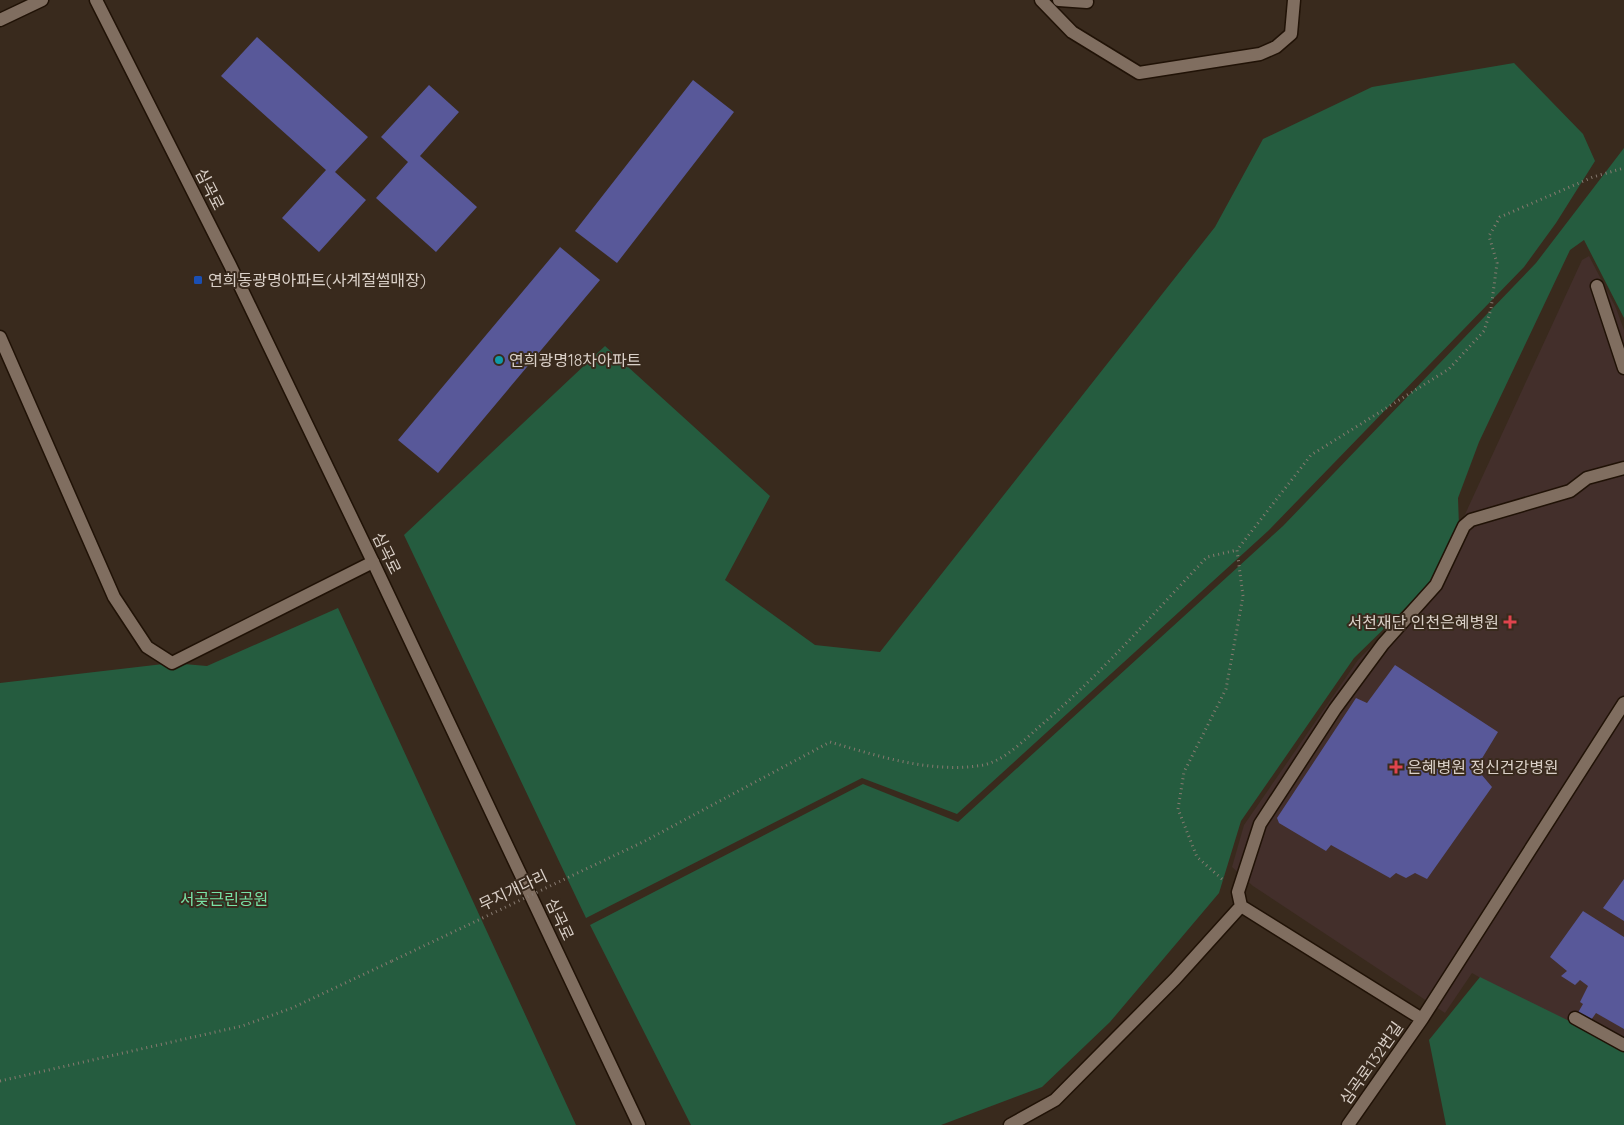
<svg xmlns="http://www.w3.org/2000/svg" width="1624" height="1125" font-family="Quicksand,'Noto Sans KR',sans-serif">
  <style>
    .medical { fill: #432f2b }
    .green { fill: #255c3f }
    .building { fill: #585899 }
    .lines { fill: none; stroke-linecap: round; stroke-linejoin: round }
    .street-casing { stroke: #201206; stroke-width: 15 }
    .secondary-casing { stroke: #201206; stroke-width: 15 }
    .path { stroke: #877a70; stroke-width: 3; stroke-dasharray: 1 4; stroke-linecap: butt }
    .street { stroke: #806e60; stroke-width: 12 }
    .secondary { stroke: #806e60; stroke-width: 12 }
    .path-bridge { stroke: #877a70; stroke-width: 3; stroke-dasharray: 1 4; stroke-linecap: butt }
    .transit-dot { fill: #1a4fb4; stroke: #392a1d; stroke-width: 2 }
    .culture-dot { fill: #0f9aa8; stroke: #392a1d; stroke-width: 2 }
    .health-dot { fill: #e0444e; stroke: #392a1d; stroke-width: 2 }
    .labels { text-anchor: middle; stroke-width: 4; stroke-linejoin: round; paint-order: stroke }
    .street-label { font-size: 16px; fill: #dad0c8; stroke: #392a1d }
    .poi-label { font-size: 16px; fill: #dad0c8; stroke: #392a1d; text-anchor: start }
    .park-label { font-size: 16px; fill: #78e3a6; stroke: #392a1d }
  </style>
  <rect width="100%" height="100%" fill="#392a1d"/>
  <!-- medical -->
  <path class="medical" d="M1589,256L1616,308L1624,330V1062L1472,973L1445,1013L1253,886L1232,867L1244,825L1358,660L1433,584L1582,260Z"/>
  <!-- green -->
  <path class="green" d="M1514,63L1583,134L1595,161L1556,223L1524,267L1268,531L957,814L862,778L586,918L404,535L605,346L770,496L725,580L815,645L880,652L1215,227L1263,139L1372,87Z
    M1624,148V318L1584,240L1570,250L1479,442L1458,498L1459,526L1431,583L1354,658L1241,821L1219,893L1110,1022L1042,1087L941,1125H691L590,925L863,784L958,822L1283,526L1536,263Z
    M338,608L576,1125H0V683L172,663L207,666Z
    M1480,977L1624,1048V1125H1446L1429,1040Z"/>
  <!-- building -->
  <path class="building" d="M257,37L368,137L335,172L366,200L319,252L282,218L326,170L221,76Z
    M693,80L734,112L617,263L575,231Z
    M429,85L459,112L420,156L477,207L436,252L376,198L408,162L381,137Z
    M560,247L600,280L438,473L398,440Z
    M1395,665L1498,732L1481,760V774L1492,787L1427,879L1415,873L1406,878L1396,873L1390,878L1331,845L1326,851L1279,823L1277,818L1356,698L1367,703Z
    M1624,879V921L1603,908Z
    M1583,911L1624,937V1029L1596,1013L1589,1023L1576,1016L1583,1004L1580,1002L1588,986L1580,980L1575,985L1561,976L1567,971L1550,957Z"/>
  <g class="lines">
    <!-- street casing -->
    <g class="street-casing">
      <path id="street" d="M1041,0L1072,32L1139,73L1260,54L1276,47L1291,34L1294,0
        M1059,0L1087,2
        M0,20L42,0
        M1597,286L1624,368
        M0,337L114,597L147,647L172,663L373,562
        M1575,1018L1624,1045
        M1422,1019L1241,906L1238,892L1260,824L1335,709L1383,644L1436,585L1464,526L1471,520L1570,491L1587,478L1624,468
        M1010,1125L1055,1100L1175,979L1241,906
        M1348,1125L1422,1019L1624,703"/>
    </g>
    <!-- secondary casing -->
    <g class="secondary-casing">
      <path id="secondary" d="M96,0L230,265L373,562L639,1125"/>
    </g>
    <!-- path -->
    <path class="path" d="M645,841L830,742C878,756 932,774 983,765C1004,761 1023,741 1039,727C1100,675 1152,615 1207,557L1237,550
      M1222,879L1197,857L1178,809L1184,772L1226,689L1243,596L1237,550L1311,455L1449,369L1484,331L1491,309L1497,263L1489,236L1500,217L1593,177L1624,168
      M0,1081L242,1026L292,1008L392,961"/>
    <!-- street -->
    <use href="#street" class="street"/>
    <!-- secondary -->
    <use href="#secondary" class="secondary"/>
    <!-- path-bridge -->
    <path class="path-bridge" d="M392,961L645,841"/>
  </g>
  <!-- markers -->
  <rect class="transit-dot" x="193" y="275" width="10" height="10" rx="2.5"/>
  <circle class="culture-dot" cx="499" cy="360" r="5"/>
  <g class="health-dot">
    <path d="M1507.5 614.5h5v5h5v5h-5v5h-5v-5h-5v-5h5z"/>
    <path d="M1393.5 759.5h5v5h5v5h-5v5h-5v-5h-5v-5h5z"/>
  </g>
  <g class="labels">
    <!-- street labels -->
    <g class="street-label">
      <text transform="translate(210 189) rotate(63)" y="6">심곡로</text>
      <text transform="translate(387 553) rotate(64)" y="6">심곡로</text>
      <text transform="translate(513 890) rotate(-25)" y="6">무지개다리</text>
      <text transform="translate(560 919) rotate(65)" y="6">심곡로</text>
      <text transform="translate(1371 1063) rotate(-55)" y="6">심곡로132번길</text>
    </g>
    <!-- poi labels -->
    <g class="poi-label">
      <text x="208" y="286">연희동광명아파트(사계절썰매장)</text>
      <text x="509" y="366">연희광명18차아파트</text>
      <text x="1499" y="628" text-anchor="end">서천재단 인천은혜병원</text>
      <text x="1407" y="773">은혜병원 정신건강병원</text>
    </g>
    <!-- park labels -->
    <g class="park-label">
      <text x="224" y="905">서곶근린공원</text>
    </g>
  </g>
</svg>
